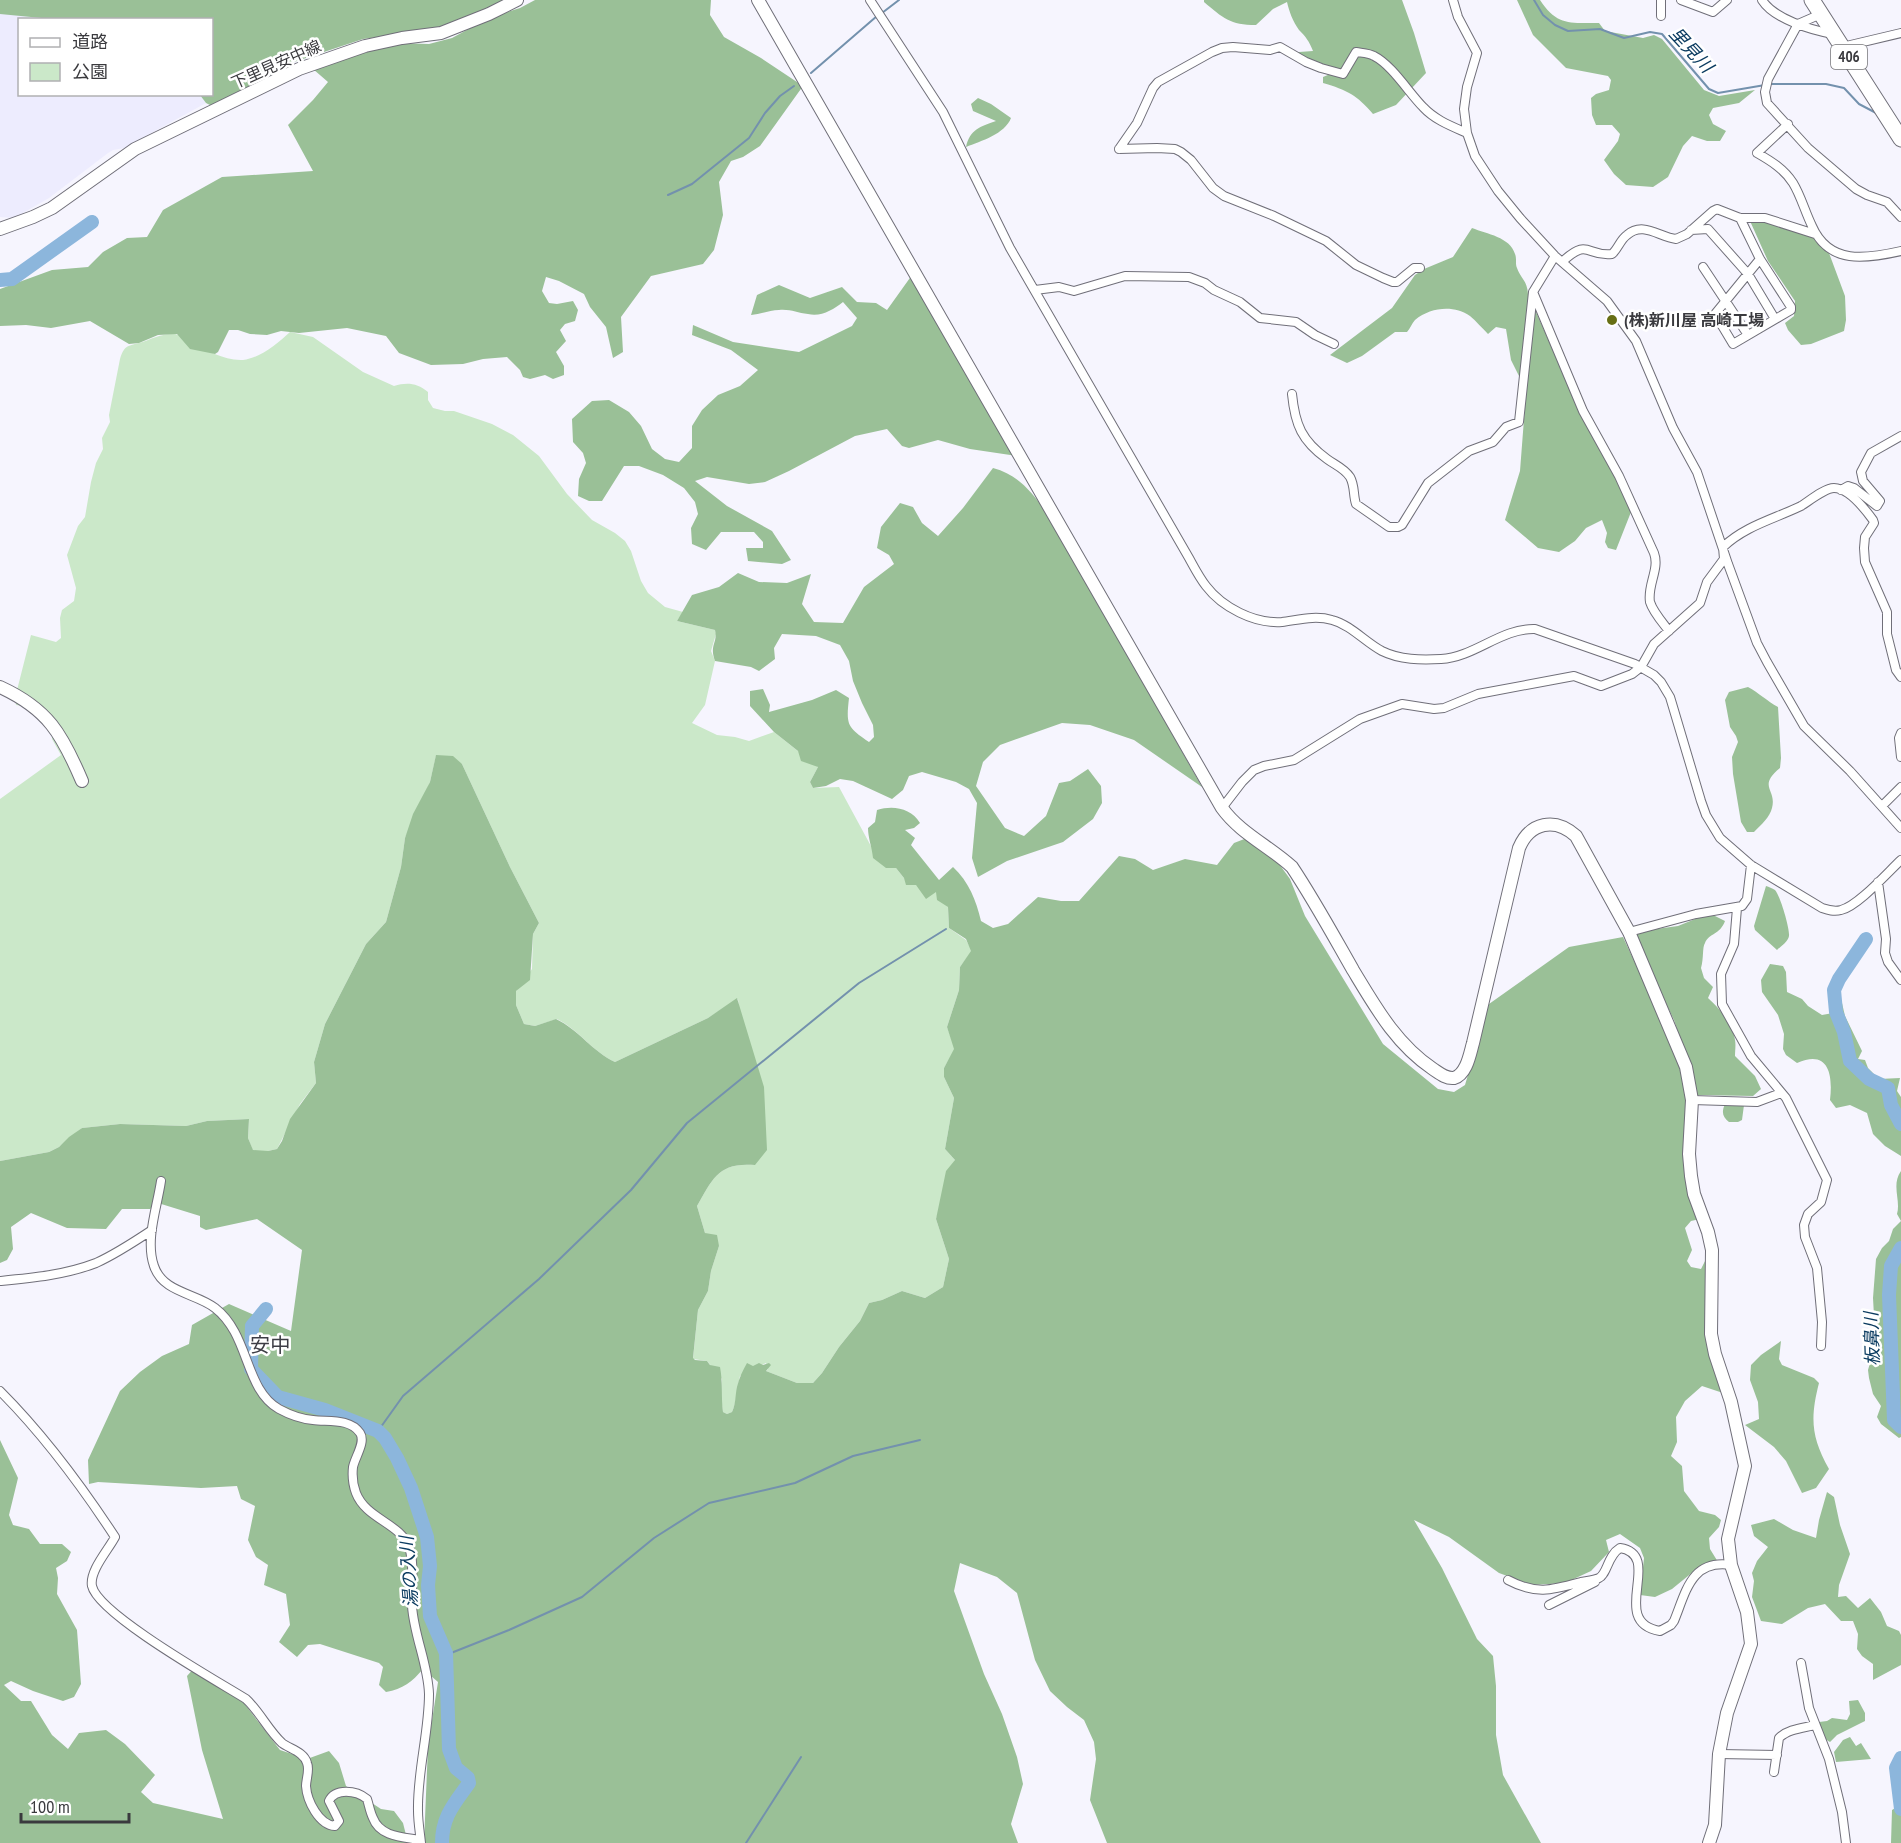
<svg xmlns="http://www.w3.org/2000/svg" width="1901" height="1843" font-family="'PT Sans Narrow','Noto Sans JP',sans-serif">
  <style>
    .built { fill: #edecfe }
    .green { fill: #cbe8c9 }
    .forest { fill: #9ac097 }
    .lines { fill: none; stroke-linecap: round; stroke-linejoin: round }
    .stream { stroke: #7391ad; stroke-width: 2 }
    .river { stroke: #8cb6dc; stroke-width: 14 }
    .street-casing { stroke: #706f79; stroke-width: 10 }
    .secondary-casing { stroke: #706f79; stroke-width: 14 }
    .highway-casing { stroke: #706f79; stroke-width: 17 }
    .street { stroke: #fff; stroke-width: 8 }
    .secondary { stroke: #fff; stroke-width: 12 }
    .highway { stroke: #fff; stroke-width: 15 }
    .poi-dot { fill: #676f15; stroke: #fff; stroke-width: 2 }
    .labels { text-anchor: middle; stroke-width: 5; stroke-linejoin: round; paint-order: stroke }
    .shield { fill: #fff; stroke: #757578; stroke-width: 1.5 }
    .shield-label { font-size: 15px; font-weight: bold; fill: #3a3a3e }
    .street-label { font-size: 16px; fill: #3a3a3e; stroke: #fff }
    .poi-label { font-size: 16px; font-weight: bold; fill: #3a3a3e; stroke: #fff; text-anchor: start }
    .water-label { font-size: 18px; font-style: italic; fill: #0c3c61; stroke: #fff }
    .quarter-label { font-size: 20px; fill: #3d3d45; stroke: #fff }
  </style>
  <rect width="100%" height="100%" fill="#f6f5fe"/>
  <!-- built -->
  <path class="built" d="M6,13L62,19L20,20V94H200L206,103L124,148L113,150L108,153L49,198L14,218L0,217V14Z"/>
  <!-- green -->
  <path class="green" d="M290,332L313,337L363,372L394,386C407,382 417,383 428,392V400L433,408L445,411H454L492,424L513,435L539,456L567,494L592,520L615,533L625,541L631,551L641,581L648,593L665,607L683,612L677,621L715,630L716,634L711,651L715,661L705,705L692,723L717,735L735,737L749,741L774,732L818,767L810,782L813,788L839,787L872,848L896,868L904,878L916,885L936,891L948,907L949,928L966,940L972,951L960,967L959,990L947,1027L955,1049L944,1068V1077L954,1098L945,1149L955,1160L936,1219L949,1259L943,1287L925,1298L902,1291L882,1300L869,1303L860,1321L839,1347L822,1373L813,1383H797L766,1371L768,1369L766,1363L740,1376C737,1388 737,1400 732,1412L727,1414L723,1412C721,1401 721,1390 722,1379L707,1361L693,1359L698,1310L708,1291L711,1271L719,1246L705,1233L697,1206C713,1178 719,1162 755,1165L738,999L708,1018L615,1062C593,1052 579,1030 557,1019L535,1026L524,1024L516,1005V991L532,969L533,934L539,923L510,867L462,764L436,756L430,782L405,838L401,867L386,922L366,944L325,1024L314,1062L316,1083L300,1104L277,1149L268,1151H253L248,1138L249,1119L207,1121L186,1126L120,1124L82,1128L59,1147L49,1152L0,1161V799L61,755L52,739L51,725L24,706L16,705L15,698L31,635L56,642L61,638L60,618L62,610L74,601L76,588L67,555L78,526L85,517L91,482L96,463L103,449L102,438L110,422L109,415L120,359C124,346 127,346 139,343C152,339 161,333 175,334C180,335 186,339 191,342C207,350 224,361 243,360C260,358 277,344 290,332Z"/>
  <!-- forest -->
  <path class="forest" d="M0,0H505L459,23L440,29L363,39L294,62L212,106L206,103L200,95L212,94V20H62L0,14Z
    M535,0H711L710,15L724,37L761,58L803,86L760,146L743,157L731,161L719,182L723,215L714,250L703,264L651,276L621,317L623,352L613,358L606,327L590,307L584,294L559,281L546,277L542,291L549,303L557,304L573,301L578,310L575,321L565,324L560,330L566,341L556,352L564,366V375L553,379L545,375L530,379L523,377L520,370L507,357L483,359L463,364L431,365L399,353L386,336L347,328L299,333L281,331L267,335L250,334L238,330H229L218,352L215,354L190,349L177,334L158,335L139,343L129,344L90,321L51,328L26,325L0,326V289L52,270L88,267L103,252L127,238L147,237L163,210L222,177L313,171L288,125L313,100L328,82L313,69L396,43L429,44L452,38L489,18L520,8Z
    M1204,0H1402L1414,33L1426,73L1396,105L1373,114C1357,95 1347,90 1323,83V77L1335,72L1296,54L1299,52L1313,51C1309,41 1306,37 1299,30C1293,22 1289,11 1287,2L1273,9L1256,25C1230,25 1223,18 1204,2Z
    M1517,0H1540C1557,26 1570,23 1599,23L1605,31L1643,38L1654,35L1662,39L1704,90L1719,96L1755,90L1739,103L1713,108L1709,115L1713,124L1726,131L1720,141H1707L1692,136L1683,146L1668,177L1653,187L1626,185L1614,174L1604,160L1618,141L1620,134L1612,125H1596L1592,115L1591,98L1596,94L1609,90L1611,80L1608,76L1566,68L1533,35Z
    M978,98L991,104L1011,118C1005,134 981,141 966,147C970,129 980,127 996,121L973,111L971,104Z
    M1767,220L1813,236L1829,253L1845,296L1846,320L1844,331L1811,344L1801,345L1788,330L1785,323L1794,316L1795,301L1768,261L1750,221Z
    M1472,228C1487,234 1510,237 1515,254C1517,259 1515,264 1517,268C1521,279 1527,280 1528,294L1578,407L1611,464L1631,512L1616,550L1608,548L1605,542L1607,533L1602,520L1586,528L1575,541L1559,552L1538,548L1505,520L1520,471L1525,406L1521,380L1511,360L1506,329L1496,327L1488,334C1482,328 1476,321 1470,316C1454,305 1431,307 1415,320C1412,323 1410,329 1407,332H1395L1362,356L1347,363L1330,355L1392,308L1415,275L1424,269L1453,257Z
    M912,275L1017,456L970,449L938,440L909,448L902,446L887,429L855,436L789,471L765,482L749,484L707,477L695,481L727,506L772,531L791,560L782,564L748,561L746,548H763V542L754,532H721L706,550L692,544L691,528L698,514L695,502L684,488L663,475L639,466H624L602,501H589L578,496L579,479L586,463L583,453L573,442L572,419L592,401L609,400L629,412L641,426L652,449L665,459L679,462L692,448V426L702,410L718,395L740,386L758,370L731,350L692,335L693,325L733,342L799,352L852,326L857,318L843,302C833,310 821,317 808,314C797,313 791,309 779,310C770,310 761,314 751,315L757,295L779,285L810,298L842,287L857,302L876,303L887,310Z
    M993,468C1022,476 1033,495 1051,518L1202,787L1134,740L1090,725L1062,723L1000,745L983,762L976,786L1005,828L1024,836L1046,816L1059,783L1070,781L1088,769L1101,786L1102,803L1093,819L1063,842L1007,861L978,877L972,858L977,803L969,789L956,782L922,772L909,776L903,790L892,799L853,781L840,779L826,786L813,788L810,782L818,767L801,761L798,751L774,732L750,706V691L763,689L770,705L769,712L812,700L836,690L849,698C846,725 847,727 869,742L874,737L873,725L862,703L853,681L849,661L840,645L816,636L782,634L774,648L775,659L759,671L751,667L715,661C709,645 718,643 715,630L677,621L692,595L719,587L738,573L759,582L787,583L811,574L802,604L814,622L843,623L864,587L894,564L889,555L877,548L881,527L900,503L913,507L922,523L938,536L963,508Z
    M1748,687C1759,693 1767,701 1778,707L1781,758L1780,768C1757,787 1777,789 1772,808C1770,817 1761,825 1754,832H1747L1741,822L1733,774L1732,757L1738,742L1736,736L1730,727L1725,700L1729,692Z
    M436,755L453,756L462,764L510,867L539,923L533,934L530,980L516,991V1005L524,1024L535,1026L556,1019C579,1030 593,1052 615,1062L708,1018L737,998L764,1087L767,1150L755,1165C719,1162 713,1178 697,1206L705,1233L717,1235L719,1246L711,1271L708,1291L698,1310L693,1358L695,1360L707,1361L710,1365L720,1367C723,1382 721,1397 723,1412L727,1414L732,1412C736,1403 735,1396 737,1387C739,1378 743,1370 747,1363L753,1366L759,1363L763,1365L769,1363L771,1365L766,1371L797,1383H813L822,1373L839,1347L860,1321L869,1303L882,1300L902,1291L925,1298L943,1287L949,1259L936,1219L946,1171L955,1160L945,1149L954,1098L944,1077V1068L954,1049L947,1027L959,990L960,967L971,951L966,939L949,928L948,907L937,900L936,892L926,899L916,885H906L904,878L896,868H886L873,858C872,847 868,838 868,828L875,822L877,810C893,805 911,808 920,823L914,828L905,830L915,838L911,845L939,880L953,867C969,882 976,900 981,921L993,928L1008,924L1038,897L1061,901H1079L1119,856L1135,859L1153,870L1185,859L1217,865L1234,843L1247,838L1277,861L1290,879L1305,916L1383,1044L1438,1089L1454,1092L1465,1085L1489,1004L1569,947L1623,937L1674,1047L1686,1093L1700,1219L1691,1221L1685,1228L1692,1250L1687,1261L1691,1267L1701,1269L1706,1259L1711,1257L1709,1320L1723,1393L1702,1386L1685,1401L1676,1417L1677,1442L1671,1456L1682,1466L1684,1491L1699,1511L1715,1515L1721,1520L1719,1527L1709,1538L1710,1549L1718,1562L1699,1567L1672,1589L1655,1597L1640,1595L1644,1558L1640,1548L1620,1534L1606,1540L1609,1552L1591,1571L1565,1583L1532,1585L1499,1573L1449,1537L1414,1520L1442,1568L1477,1639L1493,1656L1496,1686V1735L1503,1775L1541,1843H1107L1090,1800L1096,1759L1094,1742L1084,1720L1067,1707L1050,1691L1035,1660L1017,1593L997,1577L960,1563L954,1591L984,1674L1002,1714L1017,1757L1023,1784L1011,1824L1018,1843H424L428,1746L438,1682L423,1669C412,1682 403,1689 386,1692L379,1685L383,1667L379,1663L320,1644L308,1645L297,1657L279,1642L290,1625L286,1594L264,1585L268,1565L256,1557L248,1540L255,1506L241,1499L237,1486L201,1488L98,1482L89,1484L88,1460L120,1391L140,1372L162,1356L189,1344L192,1325L229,1304L291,1331L302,1250L257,1219L206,1230L200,1227V1216L158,1203L150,1209H122L106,1229L67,1228L31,1213L11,1227L13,1249L7,1260L0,1263V1161L49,1152L59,1147L69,1137L82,1128L120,1124L186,1126L207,1121L249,1119L248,1138L253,1150L268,1151L277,1149L282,1141L290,1119L316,1083L314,1062L325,1024L366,944L386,922L401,867L405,838L413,814L430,782Z
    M1766,886C1769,887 1772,888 1775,890C1780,895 1790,929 1789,936C1788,942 1781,946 1777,950L1755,930L1754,926Z
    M1705,915H1713L1725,921C1720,935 1709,933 1705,943C1702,948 1704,958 1701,968L1704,978L1713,987L1708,998C1720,1009 1733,1024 1735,1040C1736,1045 1735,1051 1735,1056L1755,1076L1761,1089L1753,1096L1697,1095L1694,1080L1674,1020L1648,967L1637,934L1649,930L1678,926Z
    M1770,964L1783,966L1786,972L1787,992L1802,999L1808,1006L1822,1015L1833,1013L1831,992L1844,977L1839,991L1842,1003L1845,1016L1862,1051L1858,1059L1865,1060L1868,1068L1879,1079L1900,1078L1897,1091L1901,1097V1156L1885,1146L1873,1134L1867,1113L1850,1105L1836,1108L1830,1100C1833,1075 1829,1049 1797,1063L1786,1055L1783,1049L1784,1034L1778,1015L1762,992L1761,980Z
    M1725,1104L1744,1105L1742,1120L1738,1122H1729C1723,1117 1721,1113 1725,1104Z
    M1901,1171V1437L1899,1438L1881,1424L1877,1417L1881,1406L1873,1394L1869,1378L1868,1370L1872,1356L1870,1343L1875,1334L1873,1298L1876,1259L1882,1248L1889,1241L1893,1229L1901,1221L1897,1214C1901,1200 1891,1185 1901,1171Z
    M1781,1341L1779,1359L1782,1365L1814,1378L1819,1383C1810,1418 1811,1437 1829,1469L1816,1488L1802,1493L1786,1461L1774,1447L1745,1425L1759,1419L1758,1402L1750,1380L1751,1365L1761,1355Z
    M0,1440L18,1478L9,1515L13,1525L29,1529L40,1544H62L71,1552L67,1561L56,1568L58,1578L57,1594L77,1630L81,1684L74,1697L63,1701L33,1691L11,1681L4,1685L21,1701H31L52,1735L68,1749L79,1733L106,1730L125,1744L155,1775L141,1792L153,1803L223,1819L202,1750L187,1676L195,1667L237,1694L280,1750L307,1759L329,1751L339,1763L346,1786L381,1809L394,1811L403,1823L408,1843H0Z
    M1827,1492L1834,1497L1840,1525L1850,1554L1839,1585L1838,1597L1846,1596L1858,1608L1870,1598L1881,1612L1887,1626L1899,1631L1901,1635V1665L1873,1680V1664L1862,1656L1857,1649L1858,1634L1853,1621H1841L1825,1604L1808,1608L1782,1624L1761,1621L1752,1597L1754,1581L1752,1573L1757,1561L1768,1547L1754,1536L1751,1525L1774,1519L1793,1530L1816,1538L1819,1520Z
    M1858,1700L1865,1713V1721L1837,1735L1830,1742L1825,1739L1819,1722L1827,1721L1832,1718L1847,1720L1850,1714L1849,1701Z
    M1850,1737L1856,1746L1861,1743L1871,1759L1836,1762L1834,1752L1843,1740Z
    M1897,1807L1899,1815H1901V1843H1891L1892,1810Z"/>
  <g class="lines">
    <!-- stream -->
    <path class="stream" d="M1534,0L1543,15L1555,25L1568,31L1600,29L1624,38L1650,32L1662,34L1709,89L1718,93L1765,85
      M882,13L899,0
      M811,73L877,16
      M1771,84H1826L1844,88L1859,104L1878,114
      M668,195L692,184L749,138L765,113L780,96L794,86
      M378,1431L403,1396L539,1279L631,1190L687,1123L859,983L946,929
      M446,1655L509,1630L582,1597L654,1538L709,1503L795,1483L853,1456L920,1440
      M746,1843L801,1757"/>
    <!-- river -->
    <path class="river" d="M0,280L12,279L92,222
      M1866,939L1839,979L1834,990L1836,1012L1844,1032L1850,1061L1869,1079L1888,1088L1891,1105L1901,1124
      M1901,1248L1891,1266L1889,1295L1894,1420L1901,1427
      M266,1309L252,1326L251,1369L278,1397L325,1410L378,1431L385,1438L397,1458L411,1488L427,1537L430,1566L428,1585L430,1616L446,1653L449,1749L456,1768L468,1778L469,1783C455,1803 442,1816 442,1843
      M1901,1758L1896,1768L1901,1809"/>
    <!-- street casing -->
    <g class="street-casing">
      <path id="street" d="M870,0L943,112L1010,248L1189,558C1194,567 1199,577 1206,586C1222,607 1254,624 1282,622C1298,620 1315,615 1332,620C1351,625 1365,642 1382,651C1400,660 1421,660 1441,659C1475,657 1501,628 1535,629L1635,664L1654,675L1661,682L1670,697L1673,707L1701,801L1706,815L1720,838L1751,865L1822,908C1828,910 1834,912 1841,910C1858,906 1887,873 1901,860
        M1453,0L1458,17L1477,53L1467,87L1464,109L1467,133L1475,156L1498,191L1520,218L1555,256L1607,301L1636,341L1673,428L1697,472L1728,564L1757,643L1767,662L1804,726L1850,771L1901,828
        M1661,0V16
        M1681,0L1713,12L1727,0
        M1762,0C1774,19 1811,30 1833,34
        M1821,14L1798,24L1768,79L1765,92L1767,103L1808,148L1856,189L1867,195L1887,202L1901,217
        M1842,47L1901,33
        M1788,124L1757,153C1771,161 1784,169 1793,183C1801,196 1805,212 1812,226C1829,265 1866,259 1901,251
        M1119,149L1137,123L1153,88L1158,82L1212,52L1222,48L1233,47L1270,50L1280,47L1306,62L1321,68L1343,74L1356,52C1362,53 1369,53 1374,56C1392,65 1409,93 1423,107C1435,120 1451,126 1467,133
        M1119,149L1157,148L1175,149L1181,152L1191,160L1213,188L1224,196L1274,216L1326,241L1356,265L1383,278L1393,282H1397L1414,268H1420
        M1740,218L1760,259L1791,307V310L1733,344L1715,314L1760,259
        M1691,230L1708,229L1748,274L1775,319
        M1555,256L1533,292L1583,411L1619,476L1654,553C1660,569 1647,585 1650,602C1653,612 1663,623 1669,631
        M1562,262C1589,237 1586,257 1612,254C1618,249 1620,240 1627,235C1643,221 1659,237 1676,239L1687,234L1713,211L1717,209L1740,218H1765L1815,234
        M1703,267L1748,335
        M1035,290L1059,287L1074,291L1125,276L1189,277L1205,283L1214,290L1240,302L1260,318L1296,322L1315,335L1334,344
        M1292,394C1295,425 1302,441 1327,459C1335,465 1344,468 1350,477C1355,486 1353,495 1356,504L1389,527H1398L1402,525L1428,483L1469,451L1493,442L1506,427L1519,422L1533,292
        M1841,490L1848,486L1854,488L1877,506L1880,501L1863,481L1861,472L1871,453L1901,436
        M1901,733L1899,738L1901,757
        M1882,806L1901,787
        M1222,808L1242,782L1254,770L1264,766L1294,760L1360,719L1402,704L1434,709L1444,708L1478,694L1574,676L1601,686L1632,674L1641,667L1654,644L1700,603L1707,582L1724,559L1723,547C1745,526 1774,519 1801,506C1809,501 1825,488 1834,488C1849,488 1865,509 1873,520L1874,523L1865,537L1864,548L1865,562L1887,612V634L1896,670L1901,677
        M1878,882L1886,939L1885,953L1888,962L1901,980
        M1737,908L1734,944L1721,974L1722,1004L1751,1056L1786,1098L1827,1180L1821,1202L1808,1214L1804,1225L1805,1237L1817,1268L1822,1322L1821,1346
        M1629,932L1696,914L1742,906L1747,899L1751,865
        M1692,1100L1757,1102L1781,1093
        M161,1181C157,1208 145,1240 154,1266C163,1293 196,1293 215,1308C250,1335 244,1389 279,1409C290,1415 301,1419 313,1420C328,1422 350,1418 360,1433C366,1442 355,1457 353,1467C352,1476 353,1485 356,1493C366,1519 400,1523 409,1547C415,1563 411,1589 412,1606C414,1636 428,1664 429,1694C429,1733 417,1772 418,1811C418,1822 420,1833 421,1843
        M0,1281C32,1278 65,1275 96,1263C116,1254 134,1242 152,1230
        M0,1391C44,1435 81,1485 115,1537C109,1549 89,1571 92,1586C98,1614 217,1681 246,1699C260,1712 268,1730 282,1743C290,1749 304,1752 307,1763C310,1770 306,1779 306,1786C307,1801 319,1825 335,1826L339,1821L329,1801C335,1788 356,1790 367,1799C369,1805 370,1812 373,1818C380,1837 403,1837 420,1840
        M1508,1580C1536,1595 1552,1590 1581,1582C1586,1581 1595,1580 1599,1578C1608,1573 1607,1556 1620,1548C1665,1555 1607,1622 1660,1631L1671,1625L1674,1621C1686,1592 1691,1559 1731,1565
        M1549,1605L1595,1582
        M1801,1663L1809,1708L1829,1759L1842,1812L1846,1843
        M1719,1754L1777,1755
        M1774,1772L1779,1738C1788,1729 1803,1728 1815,1725"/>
    </g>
    <!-- secondary casing -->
    <g class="secondary-casing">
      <path id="secondary" d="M758,0L1222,808C1240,833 1269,846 1292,867C1314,900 1333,935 1353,970C1376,1008 1396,1044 1433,1069C1439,1073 1446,1079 1454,1078C1467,1074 1470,1053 1473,1043L1519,848C1530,822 1555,817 1576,836L1629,932L1686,1067L1692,1100L1689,1154L1691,1176L1694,1194L1708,1232L1712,1250L1711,1334L1715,1354L1731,1402L1745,1466L1728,1539L1731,1565L1747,1612L1751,1644L1727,1713L1719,1754L1715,1825L1709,1843
        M0,229L33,217L52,208L135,149L299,69L365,46L402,38L441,33L489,14L517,0
        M0,687C48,709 62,734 82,781"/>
    </g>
    <!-- highway casing -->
    <g class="highway-casing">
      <path id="highway" d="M1812,0L1901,139"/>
    </g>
    <!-- street -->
    <use href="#street" class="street"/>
    <!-- secondary -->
    <use href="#secondary" class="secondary"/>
    <!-- highway -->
    <use href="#highway" class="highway"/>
  </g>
  <!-- markers -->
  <circle class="poi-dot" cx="1612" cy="320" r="6"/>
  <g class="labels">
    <!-- shield labels -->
    <rect class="shield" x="1831" y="45" width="36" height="24" rx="4.5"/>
    <g class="shield-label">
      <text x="1849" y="62">406</text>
    </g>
    <!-- street labels -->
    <g class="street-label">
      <text transform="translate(276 64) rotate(-24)" y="6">下里見安中線</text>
    </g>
    <!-- poi labels -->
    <g class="poi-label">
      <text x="1624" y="326">(株)新川屋 高崎工場</text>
    </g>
    <!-- water labels -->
    <g class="water-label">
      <text transform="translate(1691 50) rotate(47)" y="6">里見川</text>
      <text transform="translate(1872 1339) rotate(-92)" y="6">板鼻川</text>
      <text transform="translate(409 1572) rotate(-94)" y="6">湯の入川</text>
    </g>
    <!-- quarter labels -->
    <g class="quarter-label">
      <text x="270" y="1352">安中</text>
    </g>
  </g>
  <!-- legend -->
  <rect x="18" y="18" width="195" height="78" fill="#ffffff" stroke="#b0b0b2" stroke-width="1.5"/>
  <rect x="30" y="38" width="30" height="9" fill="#ffffff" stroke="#b0b0b2" stroke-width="1.5"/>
  <text x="72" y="48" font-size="18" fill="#3a3a3e">道路</text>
  <rect x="30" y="63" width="30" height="18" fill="#cbe8c9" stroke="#b0b0b2" stroke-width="1.5"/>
  <text x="72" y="78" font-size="18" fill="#3a3a3e">公園</text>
  <!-- scale -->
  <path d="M21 1813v9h108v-9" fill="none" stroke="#3a3a3e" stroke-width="3"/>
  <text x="30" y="1813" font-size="18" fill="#3a3a3e" stroke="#ffffff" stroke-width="4.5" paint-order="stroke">100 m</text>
</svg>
